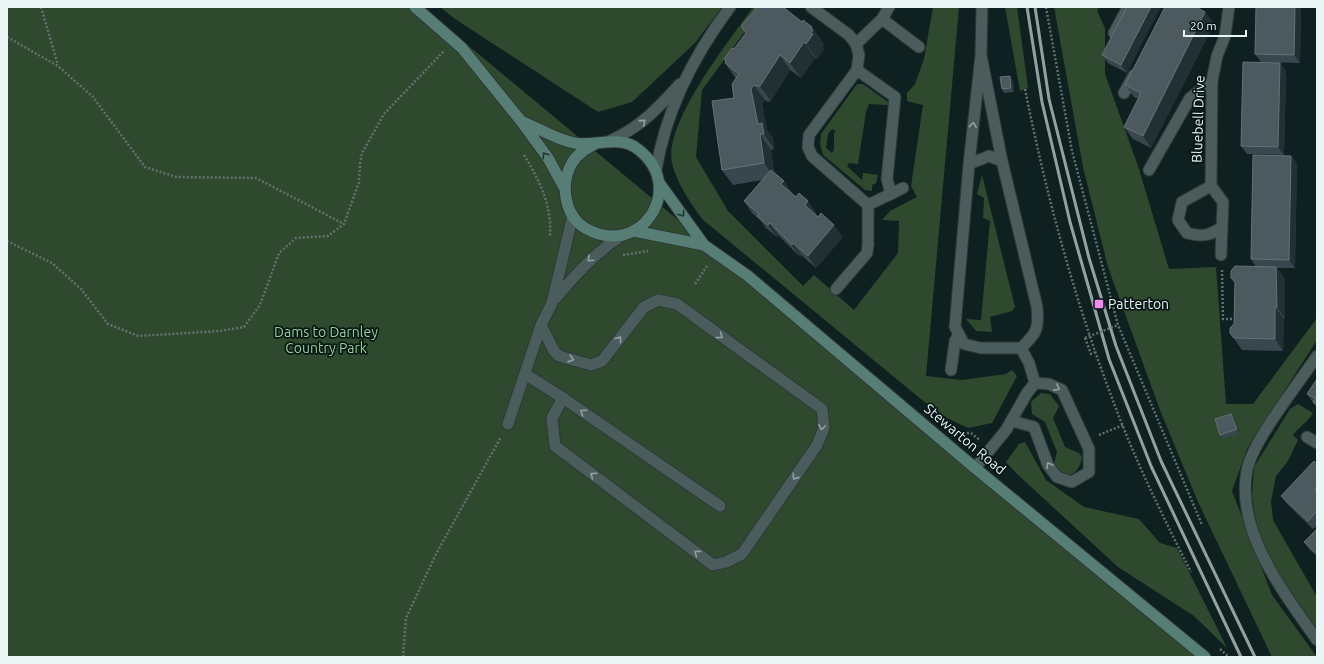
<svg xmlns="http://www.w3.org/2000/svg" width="1324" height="664" font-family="Ubuntu,sans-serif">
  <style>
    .green { fill: #2f492e; fill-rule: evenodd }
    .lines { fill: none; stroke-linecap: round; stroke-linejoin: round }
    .service-casing { stroke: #2f3838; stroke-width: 13 }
    .minor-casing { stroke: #2f3838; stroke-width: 13 }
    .tertiary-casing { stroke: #2f3838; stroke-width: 13 }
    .secondary-casing { stroke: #2f3838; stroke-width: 13 }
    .path { stroke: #627070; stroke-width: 2.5; stroke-dasharray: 2 2; stroke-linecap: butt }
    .service { stroke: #4a5c5c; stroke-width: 11 }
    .minor { stroke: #4a5c5c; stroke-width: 11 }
    .tertiary { stroke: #4a5c5c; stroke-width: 11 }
    .secondary { stroke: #567e75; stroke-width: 11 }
    .rail { stroke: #94a1a1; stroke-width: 3 }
    .path-bridge { stroke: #627070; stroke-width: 2.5; stroke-dasharray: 2 2; stroke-linecap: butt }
    .wall { fill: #38474d }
    .shaded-wall { fill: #203033 }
    .building { fill: #4c5a5f; stroke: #657276 }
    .oneway { stroke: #92a1a1 }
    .oneway2 { stroke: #223a37 }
    .poi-dot { fill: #f489f0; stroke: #061616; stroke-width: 1.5 }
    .labels { text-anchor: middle; stroke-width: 3.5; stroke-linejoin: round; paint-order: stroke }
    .street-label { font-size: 14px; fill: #ebf5f5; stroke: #061616 }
    .poi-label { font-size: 14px; fill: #ebf5f5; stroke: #061616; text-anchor: start }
    .park-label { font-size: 14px; fill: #96d393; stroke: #061616 }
  </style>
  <rect width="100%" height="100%" fill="#0f2020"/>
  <!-- green -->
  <path class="green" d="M7,7H422L1204,657H7Z
    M440,7H722L695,43L632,102L598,112L455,19Z
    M753,7H763L702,90L696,157L728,211L803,286L814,275L854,310L898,253L899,221L882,220L890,211L917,197L911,186L923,105L907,101V93L915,84L924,59L933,7H959L926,376L961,380L1006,374L1012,370L1017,376L992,423L968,428L947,418L922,400L702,219C690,202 677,184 672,163C664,122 730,40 753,7Z
    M1005,7H1017L1028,88L1020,91Z
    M1054,7H1099L1097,11L1105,28V74L1138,166L1169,269L1216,267L1226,404H1253L1317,318V340L1247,449L1232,491L1272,595L1317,657H1272L1198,502L1160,410L1108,267L1083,167Z
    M857,84H863L888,102V105L869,104L866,112L858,164L849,163L847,166L862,180L863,173L878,175L876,183L872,185V191L865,190L823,155L820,144L821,134ZM832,129L836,131L834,133V150L832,153L826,148L828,134Z
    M982,175L1015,307L1012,311L990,317L992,332L976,331L966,319L981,320L990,221L983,218L984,198L977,194Z
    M1041,393L1050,394L1059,406L1053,418L1065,447L1079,453L1082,457C1079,476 1065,482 1054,464L1057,452L1045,422L1032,414L1031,402Z
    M1298,404L1313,413C1307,423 1299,427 1293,435L1298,440L1288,461L1276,476L1271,501L1273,520L1317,597V629L1271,564L1258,533L1252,497L1254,467L1290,409Z
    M1025,442L1046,480L1084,507L1139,519L1160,543L1177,548L1227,648L1194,616L1118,567L1016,473L1006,462L1019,444Z"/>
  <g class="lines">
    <!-- service casing -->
    <g class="service-casing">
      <path id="service" d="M882,19L919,47
        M1114,33L1128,7
        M856,44L882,19L889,7
        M981,55L982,7
        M857,70L895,97L887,179L891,194
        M1124,93L1134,75
        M989,156L1002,161L1037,307C1039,329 1037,333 1021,348H981L964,344L955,327L969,164Z
        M969,164L981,55L1002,161
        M1149,170L1190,98L1212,81
        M836,289L867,253L868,245
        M555,299C575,275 595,253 621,236
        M541,325L554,351L559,356L591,365L602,361L644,307L658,300L677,304L822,409L824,428L817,445L742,554L726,562L713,565L555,446L552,418L563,398
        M1021,348L1029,363L1035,383
        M1317,356C1299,383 1253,440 1247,470C1235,531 1284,593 1317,640
        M951,370L955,341L959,334
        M525,374L563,398L720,506
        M508,424L541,325L552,303L573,215
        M1307,437L1317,443
        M975,468L1006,430L1027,393L1035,383L1049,384L1062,390L1089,449V472L1072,482L1057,477L1048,465L1034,427L1012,421"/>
    </g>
    <!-- minor casing -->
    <g class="minor-casing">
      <path id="minor" d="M811,7L849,35L856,44L859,55L857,70L809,135L808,147L812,156L868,205V245
        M1211,186L1182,202L1178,220L1187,233C1201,237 1210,236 1222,227L1223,202L1211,186L1212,81L1217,56L1225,36L1229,7
        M868,205L903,188
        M1221,255L1222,227"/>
    </g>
    <!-- tertiary casing -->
    <g class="tertiary-casing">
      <path id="tertiary" d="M610,141C642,126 657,109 680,84
        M656,170C666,110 694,55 730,7"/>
    </g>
    <!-- secondary casing -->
    <g class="secondary-casing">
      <path id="secondary" d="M415,7L462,48L521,121L548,158L565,189
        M521,121C538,128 556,139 574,143C596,147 620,134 639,150C688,189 639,260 585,228C564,215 560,184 572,163C577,154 586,149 595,144
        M660,184L704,245L748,276L975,468L1205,657
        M634,231L704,245"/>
    </g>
    <!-- path -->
    <path class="path" d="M41,7L58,65
      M1046,7L1072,151L1118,325L1202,525
      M7,37L58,66L93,97L145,167L176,177L256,178L344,224
      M1025,89C1046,194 1074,298 1112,398C1134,458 1162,515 1191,572
      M524,155C540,181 552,206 550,236
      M7,241L52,263L81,289L108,324L138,336L220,331L244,327L260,305L279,253L296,238L328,236L344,224L359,182L360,164L362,153L384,114L444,51
      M623,255L648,251
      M1222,270L1223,319H1236
      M695,284L707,266
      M1085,338L1091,354L1096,352
      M959,433H971L980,440
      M1099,435L1123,425
      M1220,649L1229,657
      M403,657L406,618L436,554L501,437"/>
    <!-- service -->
    <use href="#service" class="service"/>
    <!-- minor -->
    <use href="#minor" class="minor"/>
    <!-- tertiary -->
    <use href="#tertiary" class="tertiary"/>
    <!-- secondary -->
    <use href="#secondary" class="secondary"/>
    <!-- rail -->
    <path class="rail" d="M1027,7L1042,102L1070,222L1109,359L1151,466L1241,657
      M1035,7L1049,99L1089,258L1116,346L1161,461L1255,657"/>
    <!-- path-bridge -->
    <path class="path-bridge" d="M1085,338L1118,325"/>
  </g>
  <!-- wall -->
  <path class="wall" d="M754,7L823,42L822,43L824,45L822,47L824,49L817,59L815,58L801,78L790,70L771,101L768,102L765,100L762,104L767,130L773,138L774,149L771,150L774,172L784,181L792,193V194L796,197L808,201L816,213L815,214L843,237L816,268L801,255L800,257L778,235L777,237L766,228L760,220L752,213L744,201L762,180L733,185L722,170L734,98L736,79L725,63L726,61L724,59L734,49L746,34L742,28L755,9Z
    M1127,7V73L1108,63L1102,55Z
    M1301,7L1300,63L1261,62L1255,54Z
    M1205,12L1214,24L1151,148L1133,139L1124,127L1138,99L1134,97L1125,85Z
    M1280,63L1286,71L1284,155L1247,154L1241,146Z
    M1013,80L1014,92L1004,93L1002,89Z
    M1291,156L1297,164L1295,268H1277L1285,279V319H1284L1283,351L1242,350L1230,333L1234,324L1235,283L1231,278L1256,267L1251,259Z
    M1317,379V408L1307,394Z
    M1231,414L1234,418L1240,433L1223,439L1220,435Z
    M1317,464V526L1313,529L1287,504L1281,496Z
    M1317,529V556L1310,550L1304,542Z"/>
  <!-- shaded-wall -->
  <path class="shaded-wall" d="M1151,7H1161L1127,73L1121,65Z
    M1295,7H1301L1300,63L1294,55Z
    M1205,12L1214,24L1151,148L1143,136Z
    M812,27L823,42L822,43L824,45L822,47L824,49L817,59L806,44L811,33V28Z
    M804,42L815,58L801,78L790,63Z
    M780,55L790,70L771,101L760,86Z
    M1280,63L1286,71L1284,155L1278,147Z
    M1010,76L1013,80L1014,92L1011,88Z
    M754,85L765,100L762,104L767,130L773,138L774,149L764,134L758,124L751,89Z
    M760,134L771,150L775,178L764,163Z
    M1291,156L1297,164L1295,268L1289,260Z
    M784,181L792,193L789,196L781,184Z
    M808,201L816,213L813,216L805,205Z
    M770,223L778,235L777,237L768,225Z
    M834,225L843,237L816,268L808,256Z
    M793,243L801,255L800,257L792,245Z
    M1276,267L1285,279V319L1277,307Z
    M1275,307L1284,319L1283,351L1275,339Z
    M1231,414L1234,418L1240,433L1237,429Z"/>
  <!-- building -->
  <path class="building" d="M754,7H783L802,22L803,20L812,27L811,28L813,30L811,33L813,34L806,44L804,42L790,63L780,55L760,86H757L754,85L751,89L758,124L762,123L764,134H760L764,163L722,170L712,101L734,98L732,84L739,74L725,63L726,61L724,59L732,48L734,49L746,33L742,28V25L756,9Z
    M1127,7H1151L1121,65L1102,55Z
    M1165,7H1196L1205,12L1143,136L1124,127L1141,93L1125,85Z
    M1256,7H1295L1294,55L1255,54Z
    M1243,62L1280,63L1278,147L1241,146Z
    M1010,76L1011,88L1002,89L1000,77Z
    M1253,155L1291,156L1289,260L1251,259Z
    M771,170L784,181L781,184L796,197L799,193L808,201L805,205L818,217L821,213L834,225L808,256L793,243L792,245L770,223L768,225L757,216L759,214L744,201Z
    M1235,266L1276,267L1277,307H1275V339L1234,338L1230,333V328L1234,324L1235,282L1231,278V271Z
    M1317,379V405L1313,402L1315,398L1307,394Z
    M1231,414L1237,429L1220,435L1215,419Z
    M1314,461L1317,464V486L1315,489L1317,491V511L1308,521L1281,496Z
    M1317,529V554L1304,542Z"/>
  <!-- one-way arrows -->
  <defs><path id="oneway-chevron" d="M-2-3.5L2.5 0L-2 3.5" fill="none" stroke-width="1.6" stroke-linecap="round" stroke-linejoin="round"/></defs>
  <g class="oneway">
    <use href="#oneway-chevron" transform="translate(643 122) rotate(-40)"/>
    <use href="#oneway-chevron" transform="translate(973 125) rotate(-84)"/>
    <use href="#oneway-chevron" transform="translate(590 259) rotate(137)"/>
    <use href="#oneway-chevron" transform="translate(720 336) rotate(36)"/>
    <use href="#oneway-chevron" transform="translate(619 339) rotate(-52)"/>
    <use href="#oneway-chevron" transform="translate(571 359) rotate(16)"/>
    <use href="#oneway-chevron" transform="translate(1057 388) rotate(28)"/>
    <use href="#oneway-chevron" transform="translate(583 412) rotate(-145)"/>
    <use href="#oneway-chevron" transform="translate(822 427) rotate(98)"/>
    <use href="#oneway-chevron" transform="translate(1049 465) rotate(-120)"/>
    <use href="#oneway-chevron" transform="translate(593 475) rotate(-143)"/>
    <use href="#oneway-chevron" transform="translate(795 477) rotate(125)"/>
    <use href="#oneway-chevron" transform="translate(697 553) rotate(-143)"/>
  </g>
  <g class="oneway2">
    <use href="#oneway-chevron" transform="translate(545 155) rotate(-124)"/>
    <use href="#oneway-chevron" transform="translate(682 214) rotate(55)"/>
  </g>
  <!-- markers -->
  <rect class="poi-dot" x="1094" y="299" width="10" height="10" rx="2"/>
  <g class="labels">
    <!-- street labels -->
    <g class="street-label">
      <text transform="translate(1198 119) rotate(-88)" y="5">Bluebell Drive</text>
      <text transform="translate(965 439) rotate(40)" y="5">Stewarton Road</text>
    </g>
    <!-- poi labels -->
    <g class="poi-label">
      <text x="1108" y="309">Patterton</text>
    </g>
    <!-- park labels -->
    <g class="park-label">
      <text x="326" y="337">Dams to Darnley<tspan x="326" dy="16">Country Park</tspan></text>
    </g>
  </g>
  <!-- border -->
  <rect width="1324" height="664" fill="none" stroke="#ebf5f5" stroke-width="16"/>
  <!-- scale -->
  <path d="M1184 30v6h62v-6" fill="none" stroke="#ebf5f5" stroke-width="2"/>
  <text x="1190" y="30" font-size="12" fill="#ebf5f5" stroke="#061616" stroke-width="3" paint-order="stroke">20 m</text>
</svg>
